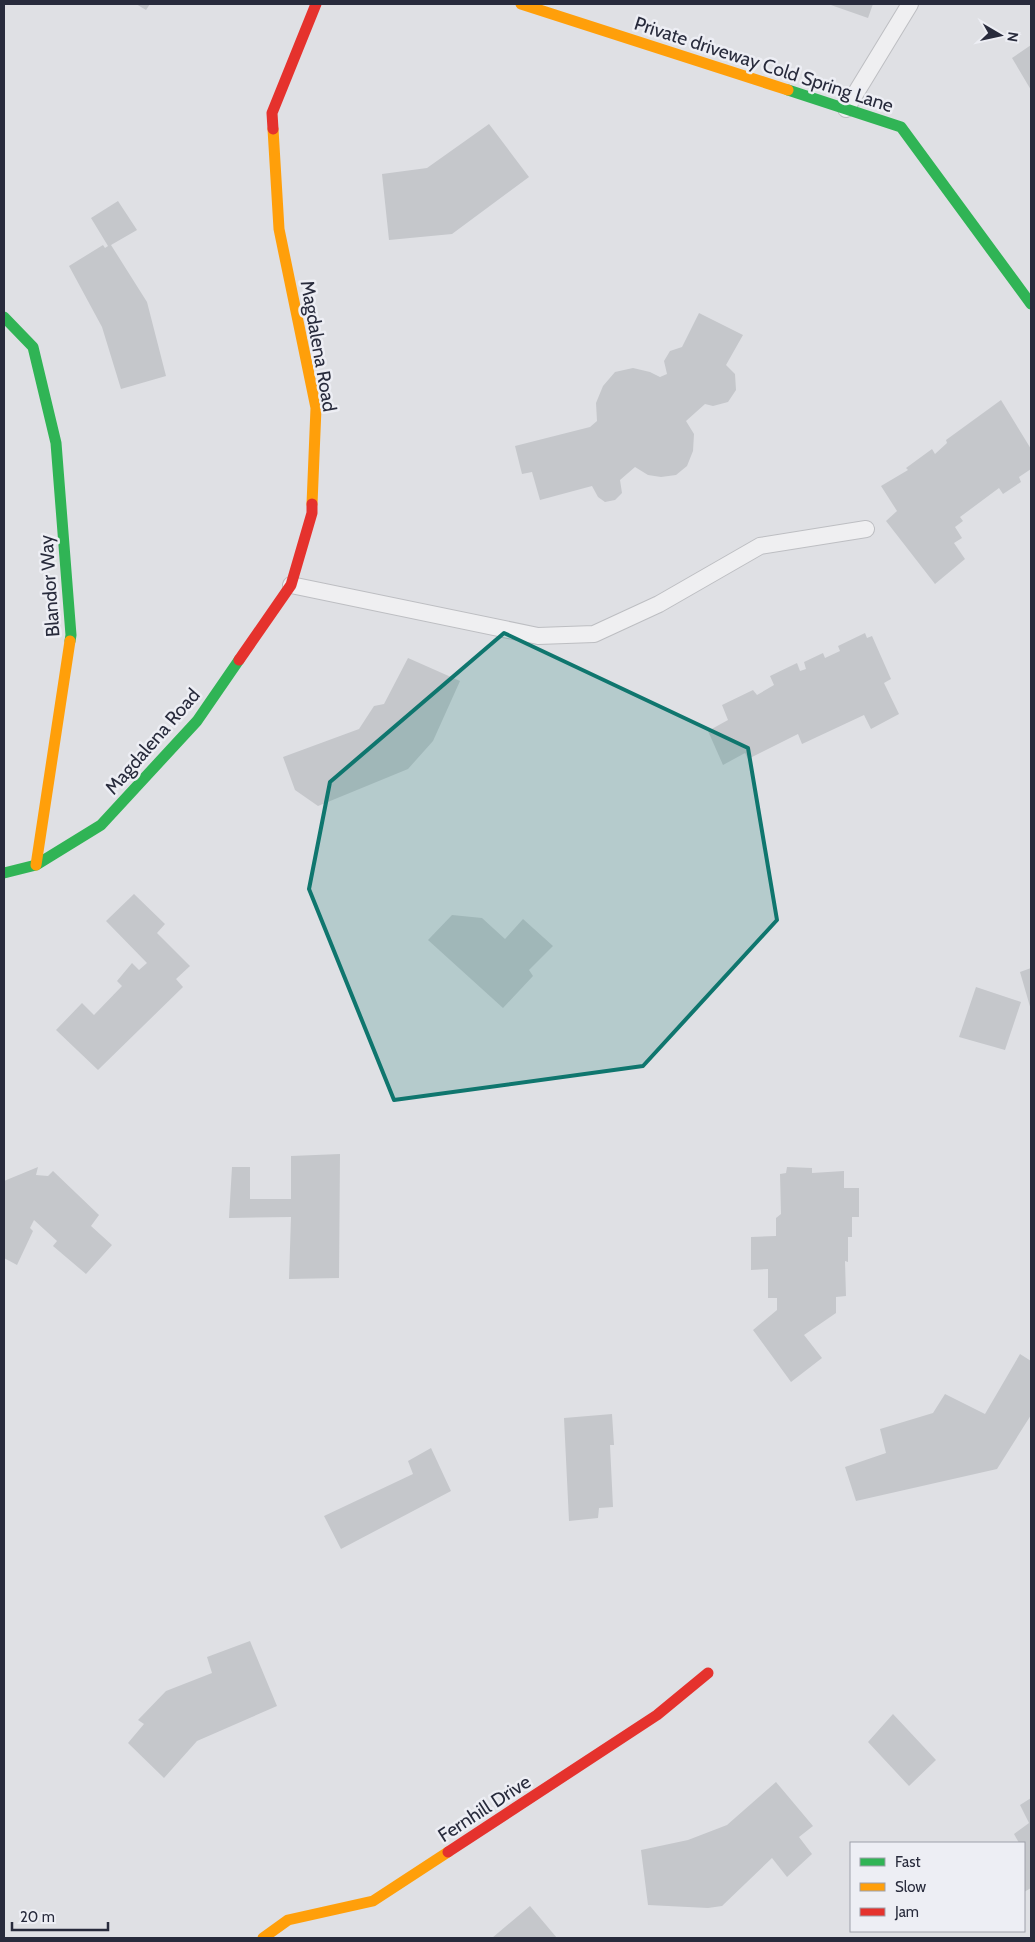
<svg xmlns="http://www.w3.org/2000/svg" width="1035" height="1942" font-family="Cabin,sans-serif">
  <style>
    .building { fill: #c5c7cb }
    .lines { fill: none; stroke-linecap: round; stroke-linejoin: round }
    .lane-casing { stroke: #bdbec2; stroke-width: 18 }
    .lane { stroke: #efeff1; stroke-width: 16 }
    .fast { stroke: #30b455; stroke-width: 11 }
    .slow { stroke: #ff9f0a; stroke-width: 11 }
    .jam { stroke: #e5322d; stroke-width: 11 }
    .marked { fill: #0f766e; fill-opacity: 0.2; stroke: #0f766e; stroke-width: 4; stroke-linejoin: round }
    .labels { text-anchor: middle; stroke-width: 5; stroke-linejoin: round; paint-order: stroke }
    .street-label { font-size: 19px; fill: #282b3c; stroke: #edeef4 }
  </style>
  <rect width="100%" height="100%" fill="#dfe0e4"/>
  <!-- building -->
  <path class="building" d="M136,4H150L146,10Z
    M828,4H873L868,18Z
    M1031,45V90L1012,58Z
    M489,124L529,177L452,234L389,240L382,174L427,168Z
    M118,201L137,230L111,245L147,302L166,376L121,389L102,327L69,266L103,245L105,248L108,246L91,218Z
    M699,313L743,335L726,365L735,374L736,390L728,402L713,406L705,404L686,421L694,434L693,451L687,466L676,475L661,477L648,475L635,467L620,480L622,493L615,500L605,502L598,497L592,486L540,500L532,472L522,474L515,446L590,427L597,421L596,403L603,386L615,372L633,368L650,372L660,377L667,374L664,361L670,351L682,347Z
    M1001,400L1031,449V469L1019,477L1021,482L1003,494L999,488L960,517L963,521L955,527L962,538L954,543L965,559L935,584L886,521L897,511L881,486L908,470L906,468L932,449L935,454L947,443L946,440Z
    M865,633L867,638L872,636L891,679L884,683L899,714L871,729L864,715L802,744L798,734L748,759L745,753L723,765L708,731L728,720L722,705L753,690L757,695L774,685L770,676L797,663L800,671L806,669L804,662L823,653L825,658L840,651L838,646Z
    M408,658L460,681L433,741L408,769L318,806L295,790L283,757L359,729L374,706L384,704Z
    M134,894L165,924L157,933L190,966L176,979L183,987L98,1070L56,1030L82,1003L94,1015L122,986L117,981L132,963L139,970L147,963L106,921Z
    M452,915L482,918L505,939L523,919L553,946L529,970L533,976L503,1008L428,940Z
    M1031,968V1010L1020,972Z
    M976,987L1021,1002L1005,1050L959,1037Z
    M340,1154L339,1278L289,1279L291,1217L229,1218L232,1167H250V1199H291V1156Z
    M38,1167L36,1175L48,1176L53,1171L99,1215L91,1226L112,1245L86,1274L53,1246L57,1241L34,1220L30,1228L33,1231L17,1265L4,1258V1181Z
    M787,1167L812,1168V1173L844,1171V1188H859V1217H852V1237H848V1262L845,1261L846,1296L836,1297V1313L804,1335L822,1358L791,1382L753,1330L777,1310V1298H768V1269L751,1270V1237L776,1236V1218L781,1214L780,1174L786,1173Z
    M1020,1354L1031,1361V1415L997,1469L856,1501L845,1467L886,1453L880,1429L933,1413L945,1394L985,1414Z
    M612,1414L614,1445H610L613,1507L599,1508L598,1518L569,1521L564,1418Z
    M431,1448L451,1491L341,1549L324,1516L413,1474L408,1461Z
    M250,1641L277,1706L197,1741L164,1778L128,1743L144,1724L138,1720L166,1691L212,1673L207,1657Z
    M893,1714L936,1760L909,1786L868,1742Z
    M776,1782L813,1826L799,1837L812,1854L787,1877L772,1858L722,1906L708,1908L648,1905L641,1850L688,1840L727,1825Z
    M1031,1798V1888L1024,1892V1843H1019L1014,1834L1029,1823L1020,1805Z
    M530,1906L557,1938H492Z"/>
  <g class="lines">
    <!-- lane casing -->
    <g class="lane-casing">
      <path id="lane" d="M846,109L910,4
        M291,585L538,636L594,634L659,604L760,546L866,529"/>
    </g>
    <!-- lane -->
    <use href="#lane" class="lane"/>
    <!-- fast -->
    <path class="fast" d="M788,90L901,127L1031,304
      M4,317L33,347L56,443L71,635L70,641
      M4,873L36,865L101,825L197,721L239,660"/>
    <!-- slow -->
    <path class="slow" d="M521,4L788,90
      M273,129L279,229L316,408L312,504
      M36,865L70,641
      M263,1938L288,1920L373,1901L448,1852"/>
    <!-- jam -->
    <path class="jam" d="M273,129L272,113L316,4
      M239,660L291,585L312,513V504
      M448,1852L657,1715L708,1673"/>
  </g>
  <!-- marked area -->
  <path class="marked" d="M504,633L748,748L777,920L643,1066L394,1100L309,889L330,782Z"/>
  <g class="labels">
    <!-- street labels -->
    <g class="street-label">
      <text transform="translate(764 64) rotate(18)" y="7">Private driveway Cold Spring Lane</text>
      <text transform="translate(319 346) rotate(80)" y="7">Magdalena Road</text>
      <text transform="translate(49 586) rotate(-94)" y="7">Blandor Way</text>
      <text transform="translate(152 741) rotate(-49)" y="7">Magdalena Road</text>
      <text transform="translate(484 1808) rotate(-33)" y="7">Fernhill Drive</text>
    </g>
  </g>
  <!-- border -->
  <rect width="1035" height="1942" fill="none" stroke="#282b3c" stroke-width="10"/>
  <!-- legend -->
  <rect x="850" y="1842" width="175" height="90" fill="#edeef4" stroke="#9ea0aa"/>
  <rect x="860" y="1858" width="25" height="8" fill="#30b455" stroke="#9ea0aa"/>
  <text x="895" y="1867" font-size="15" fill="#282b3c">Fast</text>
  <rect x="860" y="1883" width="25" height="8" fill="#ff9f0a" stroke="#9ea0aa"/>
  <text x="895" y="1892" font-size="15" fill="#282b3c">Slow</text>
  <rect x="860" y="1908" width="25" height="8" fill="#e5322d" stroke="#9ea0aa"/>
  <text x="895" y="1917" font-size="15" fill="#282b3c">Jam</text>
  <!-- north arrow -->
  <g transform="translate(1000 35) rotate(99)" stroke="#edeef4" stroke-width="4" paint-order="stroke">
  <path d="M0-4L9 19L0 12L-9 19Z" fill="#282b3c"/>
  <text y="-8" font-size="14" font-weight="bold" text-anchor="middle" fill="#282b3c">N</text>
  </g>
  <!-- scale -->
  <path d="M12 1922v8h96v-8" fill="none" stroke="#282b3c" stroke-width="2.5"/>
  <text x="20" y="1922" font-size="15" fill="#282b3c" stroke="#edeef4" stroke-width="4" paint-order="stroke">20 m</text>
</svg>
